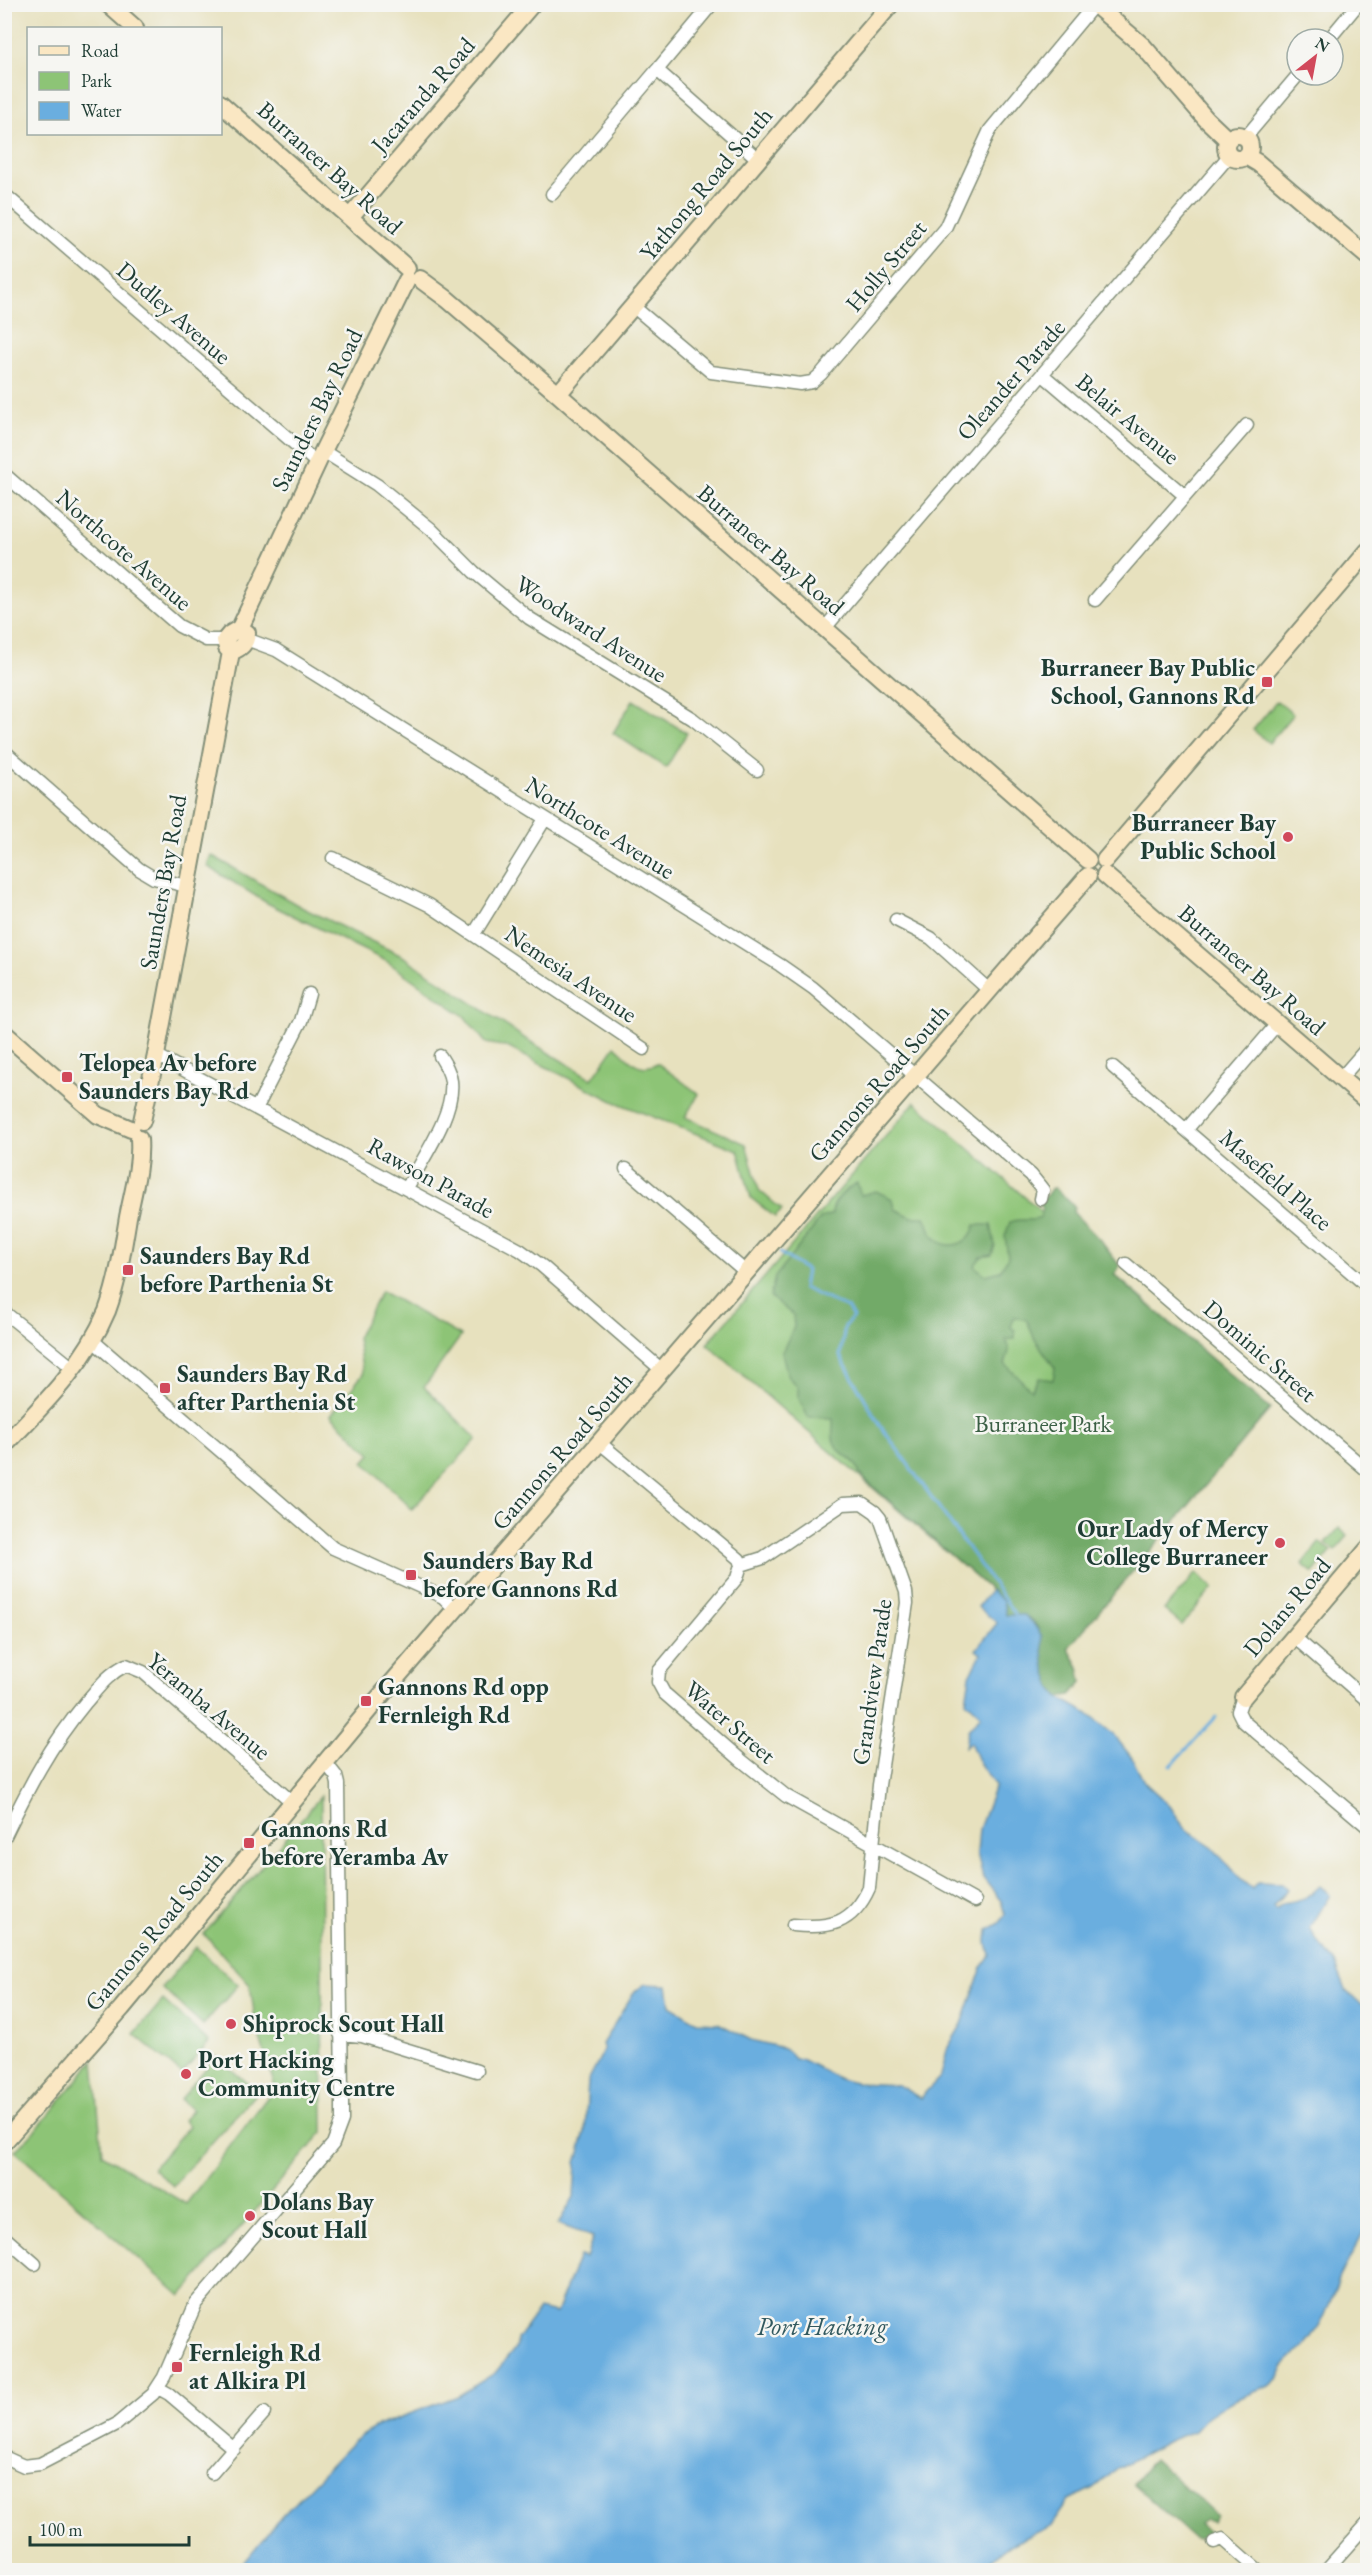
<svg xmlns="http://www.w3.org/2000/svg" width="1372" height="2575" font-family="'EB Garamond',serif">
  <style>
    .green { fill: #8dc476; stroke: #568055; stroke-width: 1.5 }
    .forest { fill: #72aa67; stroke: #48744e; stroke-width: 1.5; fill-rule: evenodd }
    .water { fill: #6aaedf; stroke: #44768a; stroke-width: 1.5 }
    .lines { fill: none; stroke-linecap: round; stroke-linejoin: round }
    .stream { stroke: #6aaedf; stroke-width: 3 }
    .street-casing { stroke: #838f79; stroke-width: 15 }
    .secondary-casing { stroke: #838f79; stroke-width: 20 }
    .street { stroke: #fff; stroke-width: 12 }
    .secondary { stroke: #fae7c3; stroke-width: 16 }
    .poi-dot { fill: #d1495b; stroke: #f6f6f2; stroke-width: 2 }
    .labels { text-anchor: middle; stroke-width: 5; stroke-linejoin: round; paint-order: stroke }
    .street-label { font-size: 24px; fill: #1f3d34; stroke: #f6f6f2 }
    .poi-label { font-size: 24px; font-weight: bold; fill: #1f3d34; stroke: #f6f6f2; text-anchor: start }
    .park-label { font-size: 24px; fill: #3a5f44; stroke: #f6f6f2 }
    .water-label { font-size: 26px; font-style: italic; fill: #32595f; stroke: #f6f6f2 }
  </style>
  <rect width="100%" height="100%" fill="#f6f6f2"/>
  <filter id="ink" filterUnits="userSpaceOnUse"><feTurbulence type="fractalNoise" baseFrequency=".0167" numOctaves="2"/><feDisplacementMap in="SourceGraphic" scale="12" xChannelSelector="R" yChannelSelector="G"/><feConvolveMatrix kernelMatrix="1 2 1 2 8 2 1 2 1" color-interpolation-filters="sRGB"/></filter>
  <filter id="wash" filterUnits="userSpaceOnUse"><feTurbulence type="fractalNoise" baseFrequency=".008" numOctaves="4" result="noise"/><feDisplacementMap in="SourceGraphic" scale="24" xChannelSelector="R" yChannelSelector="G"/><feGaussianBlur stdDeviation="1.35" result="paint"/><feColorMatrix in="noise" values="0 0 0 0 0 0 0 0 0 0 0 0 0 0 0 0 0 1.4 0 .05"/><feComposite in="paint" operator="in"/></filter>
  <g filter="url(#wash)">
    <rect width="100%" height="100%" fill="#e7e1be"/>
    <!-- green -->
    <path class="green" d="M633,700L687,733L666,768L613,733Z
      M1277,701L1293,714L1269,743L1253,730Z
      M211,855L301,907L404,957L526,1039L592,1079L615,1046C629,1058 638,1074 657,1063L699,1094L685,1117L746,1144L759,1190L782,1210L775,1217L751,1198L738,1150L615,1102L507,1047L486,1043L464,1016L386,961L267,903L207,866Z
      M915,1102L1270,1409L1068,1648L1079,1667L1082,1682L1071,1695L1049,1685L1046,1675L1003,1601L707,1344Z
      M381,1291L461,1336L424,1387L477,1439L412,1509L364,1462L371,1454L331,1415L363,1374L357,1338Z
      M1339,1528L1348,1536L1335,1551L1326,1543Z
      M1320,1542L1331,1551L1313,1573L1302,1564Z
      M1196,1573L1213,1588L1182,1625L1164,1610Z
      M321,1796L323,2132L181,2296L15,2151L42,2123L94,2060L102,2154L186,2204L275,2087L256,2026L250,1985L204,1934Z
      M196,1947L238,1985L203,2025L162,1988Z
      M163,2000L209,2042L182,2074L134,2034Z
      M216,2056L257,2092L173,2186L153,2168L189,2126L183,2120L192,2110L180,2099Z"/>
    <!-- forest -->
    <path class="forest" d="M857,1183L861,1195L876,1191L893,1199L895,1209L912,1217H925C928,1222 929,1229 933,1235C945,1253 971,1245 975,1225H991L995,1245L992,1255L981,1257L974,1266L986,1275L1000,1271L1008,1257L1005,1236L1010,1222C1020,1217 1030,1223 1040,1218L1043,1209L1040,1203L1052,1188H1055L1074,1206L1073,1212L1100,1240L1120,1266L1114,1275L1270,1409L1068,1648L1079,1667L1082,1682L1071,1695L1058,1697C1050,1688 1047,1679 1044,1667C1040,1644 1045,1607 1006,1616L1003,1601L860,1475C856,1457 845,1459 836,1446C830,1438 834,1427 833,1418L808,1417L798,1397V1387L788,1377L782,1352L794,1327L793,1315L770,1297L775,1277L821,1218L832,1214C832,1201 846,1189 857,1183ZM1014,1317L1027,1320L1034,1338L1055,1368L1053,1380L1039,1378L1031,1390L1005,1364L1009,1351L1006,1339H1015V1330L1011,1327Z
      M1154,2459L1216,2515L1212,2522L1205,2520L1199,2524L1212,2537L1196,2540L1133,2484Z"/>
    <!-- water -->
    <path class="water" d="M991,1590L1003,1601L1006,1615H1024L1032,1622L1042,1636L1044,1664L1052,1689L1058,1697L1087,1713L1114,1735L1132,1758L1144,1782L1170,1806L1185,1829L1213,1848L1238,1877L1252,1889L1257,1883L1282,1884L1287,1889L1273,1907L1276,1910L1282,1903C1300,1900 1306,1900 1320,1886L1330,1895L1310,1928L1318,1943L1334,1960L1346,1990L1361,2004L1367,2003V2225L1339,2279L1325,2315L1312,2338L1304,2348L1290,2358L1278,2378L1269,2386L1228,2403L1207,2417L1194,2431L1170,2440L1118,2468L1093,2488L1069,2500L1051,2526L1012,2544L978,2570H237L282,2516L353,2442L377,2426L458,2396L495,2373L517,2346V2339L539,2309L556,2313L579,2256L586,2258L593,2237L558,2224L574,2197L576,2163L585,2132L588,2081L604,2050L602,2044L634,1992L645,1984L667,1985L670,2006L697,2022L718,2023L751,2040L779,2047L788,2051L794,2059H801L842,2080L856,2083L898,2085L920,2098L941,2076L947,2049L962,2024L982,1967L990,1955L987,1942L988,1930L1000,1923L1005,1914L1001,1901L983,1878L977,1853L979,1829L995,1786L978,1761L970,1742L965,1747L968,1730L981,1715L966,1701L970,1676L981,1654L976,1650L997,1623L978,1607Z"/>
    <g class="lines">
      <!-- stream -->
      <path class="stream" d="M780,1253L806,1270L803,1288L847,1308L853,1317L845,1326L840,1356L880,1425L1015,1614
        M1171,1766L1216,1717"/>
    </g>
  </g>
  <g filter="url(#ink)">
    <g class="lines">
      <!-- street casing -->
      <g class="street-casing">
        <path id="street" d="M712,4L657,70L758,159
          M1329,39L1358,4
          M1245,138L1298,75
          M4,194L317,463
          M552,194L657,70
          M634,307L711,372L800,384L812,382L821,374L945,228L990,130L1094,5
          M1043,375L1184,495
          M323,451L377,485L431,529L474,572L529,618L693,719L757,770
          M4,474L179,626L206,640H225
          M1095,600L1247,425
          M824,629L1229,156
          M246,639L276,650L780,965L813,988L1031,1175L1043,1190L1041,1199
          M4,751L139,869L154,878L186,886
          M333,858L429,905L644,1049
          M896,920L931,938L990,991
          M474,934L545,819
          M1278,1023L1186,1130L1367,1286
          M156,1055L520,1250L542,1266L663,1371
          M1113,1067L1186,1130
          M1341,1078L1368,1047
          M257,1107L301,1021L309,994
          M626,1169L747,1273
          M407,1188C422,1159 455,1114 451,1081C450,1072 445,1064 440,1056
          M1126,1264L1368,1471
          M4,1312L74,1369
          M92,1340L333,1548L443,1597L456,1610
          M600,1443L739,1559L741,1565L737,1578L659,1671L658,1682L664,1693L741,1760L786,1796L975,1901
          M741,1565L763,1558L843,1504L862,1503L875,1512L880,1518L906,1592L907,1603L879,1785L869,1888C853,1924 829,1929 793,1925
          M1293,1636L1368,1701
          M1243,1697L1238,1711L1243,1721L1368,1827
          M4,1838C29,1786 49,1747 86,1702C99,1687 108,1674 126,1665L143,1672L292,1802
          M340,2034L362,2036L477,2071
          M4,2237L35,2264
          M158,2388L169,2394L234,2449
          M4,2457L24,2466L40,2464L117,2424L153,2394L164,2377L196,2303L333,2144L342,2120V2093L338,1784L336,1776L325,1762
          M212,2473L264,2413
          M1214,2542L1223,2539L1258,2570
          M1326,2570L1368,2523"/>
      </g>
      <!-- secondary casing -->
      <g class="secondary-casing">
        <path id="secondary" d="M108,4L135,28
          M1094,4L1143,46L1206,119L1228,140
          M220,103L407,268
          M1226 147a12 12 0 1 1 24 0a12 12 0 1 1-24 0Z
          M1246,156L1258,163L1368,257
          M350,217L532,4
          M420,279L447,299L558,394L1088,860
          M558,394L891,4
          M240,628L323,451L407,280
          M240,628L247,633C246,644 241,648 231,652L227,648L225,640L230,634Z
          M1105,860L1368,551
          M1105,875L1368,1102
          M4,1033L98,1115L131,1129
          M142,1121L156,1055L231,652
          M4,1446C43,1405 85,1364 107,1311C118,1281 123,1248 128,1217C133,1192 141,1165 139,1139
          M1243,1697L1368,1549
          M4,2142L122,2008L372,1706L1088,876"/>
      </g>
      <!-- street -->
      <use href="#street" class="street"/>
      <!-- secondary -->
      <use href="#secondary" class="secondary"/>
    </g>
  </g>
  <!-- markers -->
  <g class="poi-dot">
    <rect x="1261" y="676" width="12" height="12" rx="3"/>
    <circle cx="1288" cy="837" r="6"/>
    <rect x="61" y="1071" width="12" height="12" rx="3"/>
    <rect x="122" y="1264" width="12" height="12" rx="3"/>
    <rect x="159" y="1382" width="12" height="12" rx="3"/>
    <circle cx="1280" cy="1543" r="6"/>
    <rect x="405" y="1569" width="12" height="12" rx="3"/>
    <rect x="360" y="1695" width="12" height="12" rx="3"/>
    <rect x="243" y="1837" width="12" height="12" rx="3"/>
    <circle cx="231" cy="2024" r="6"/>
    <circle cx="186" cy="2074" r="6"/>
    <circle cx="250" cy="2216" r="6"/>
    <rect x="171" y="2361" width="12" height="12" rx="3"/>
  </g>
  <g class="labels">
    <!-- street labels -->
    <g class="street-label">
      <text transform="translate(423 95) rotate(-49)" y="8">Jacaranda Road</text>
      <text transform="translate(330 168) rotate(42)" y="8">Burraneer Bay Road</text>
      <text transform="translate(706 184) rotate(-50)" y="8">Yathong Road South</text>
      <text transform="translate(886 266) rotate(-50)" y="8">Holly Street</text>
      <text transform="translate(174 313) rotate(41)" y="8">Dudley Avenue</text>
      <text transform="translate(1011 380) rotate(-49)" y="8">Oleander Parade</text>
      <text transform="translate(317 410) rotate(-64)" y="8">Saunders Bay Road</text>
      <text transform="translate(1128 419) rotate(40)" y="8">Belair Avenue</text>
      <text transform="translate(124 550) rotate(41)" y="8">Northcote Avenue</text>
      <text transform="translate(771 550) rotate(41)" y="8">Burraneer Bay Road</text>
      <text transform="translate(591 629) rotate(33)" y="8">Woodward Avenue</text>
      <text transform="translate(600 828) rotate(32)" y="8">Northcote Avenue</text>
      <text transform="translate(163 882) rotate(-80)" y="8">Saunders Bay Road</text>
      <text transform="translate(1252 970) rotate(41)" y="8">Burraneer Bay Road</text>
      <text transform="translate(571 974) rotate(34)" y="8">Nemesia Avenue</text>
      <text transform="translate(879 1083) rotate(-49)" y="8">Gannons Road South</text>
      <text transform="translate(431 1178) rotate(29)" y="8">Rawson Parade</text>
      <text transform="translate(1276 1180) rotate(41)" y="8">Masefield Place</text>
      <text transform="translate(1260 1351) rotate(41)" y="8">Dominic Street</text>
      <text transform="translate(562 1451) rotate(-49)" y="8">Gannons Road South</text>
      <text transform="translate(1287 1607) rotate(-50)" y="8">Dolans Road</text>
      <text transform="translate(872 1682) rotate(-82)" y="8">Grandview Parade</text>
      <text transform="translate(209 1706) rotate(40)" y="8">Yeramba Avenue</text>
      <text transform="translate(730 1722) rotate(41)" y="8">Water Street</text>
      <text transform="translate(154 1931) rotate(-50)" y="8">Gannons Road South</text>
    </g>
    <!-- poi labels -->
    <g class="poi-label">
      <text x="1255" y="676" text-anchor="end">Burraneer Bay Public<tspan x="1255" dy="28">School, Gannons Rd</tspan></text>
      <text x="1276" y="831" text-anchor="end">Burraneer Bay<tspan x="1276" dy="28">Public School</tspan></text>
      <text x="79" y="1071">Telopea Av before<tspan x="79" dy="28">Saunders Bay Rd</tspan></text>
      <text x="140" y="1264">Saunders Bay Rd<tspan x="140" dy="28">before Parthenia St</tspan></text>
      <text x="177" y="1382">Saunders Bay Rd<tspan x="177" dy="28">after Parthenia St</tspan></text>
      <text x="1268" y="1537" text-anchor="end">Our Lady of Mercy<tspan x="1268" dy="28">College Burraneer</tspan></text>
      <text x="423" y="1569">Saunders Bay Rd<tspan x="423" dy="28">before Gannons Rd</tspan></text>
      <text x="378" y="1695">Gannons Rd opp<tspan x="378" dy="28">Fernleigh Rd</tspan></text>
      <text x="261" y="1837">Gannons Rd<tspan x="261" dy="28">before Yeramba Av</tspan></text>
      <text x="243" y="2032">Shiprock Scout Hall</text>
      <text x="198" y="2068">Port Hacking<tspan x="198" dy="28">Community Centre</tspan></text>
      <text x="262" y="2210">Dolans Bay<tspan x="262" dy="28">Scout Hall</tspan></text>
      <text x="189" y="2361">Fernleigh Rd<tspan x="189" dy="28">at Alkira Pl</tspan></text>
    </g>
    <!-- park labels -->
    <g class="park-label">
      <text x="1043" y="1432">Burraneer Park</text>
    </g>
    <!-- water labels -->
    <g class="water-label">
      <text x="822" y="2335">Port Hacking</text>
    </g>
  </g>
  <!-- margin -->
  <rect width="1372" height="2575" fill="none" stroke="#f6f6f2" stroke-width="24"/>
  <!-- legend -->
  <rect x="27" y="27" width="195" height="108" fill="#f6f6f2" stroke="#a0aca6" stroke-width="1.5"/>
  <rect x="39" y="46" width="30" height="9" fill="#fae7c3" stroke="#a0aca6" stroke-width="1.5"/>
  <text x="81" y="57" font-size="18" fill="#1f3d34">Road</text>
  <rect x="39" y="72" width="30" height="18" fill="#8dc476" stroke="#a0aca6" stroke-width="1.5"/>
  <text x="81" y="87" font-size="18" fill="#1f3d34">Park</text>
  <rect x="39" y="102" width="30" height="18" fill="#6aaedf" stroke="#a0aca6" stroke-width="1.5"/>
  <text x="81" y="117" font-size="18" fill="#1f3d34">Water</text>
  <!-- north arrow -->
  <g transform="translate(1315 57) rotate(31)"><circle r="28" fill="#f6f6f2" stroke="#a0aca6" stroke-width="1.5"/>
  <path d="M0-4.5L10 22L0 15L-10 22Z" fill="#d1495b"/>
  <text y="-9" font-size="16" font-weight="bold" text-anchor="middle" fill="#1f3d34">N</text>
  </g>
  <!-- scale -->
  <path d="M30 2536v9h159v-9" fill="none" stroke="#1f3d34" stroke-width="3"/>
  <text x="39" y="2536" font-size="18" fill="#1f3d34" stroke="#f6f6f2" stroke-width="4.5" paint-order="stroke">100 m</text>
</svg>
